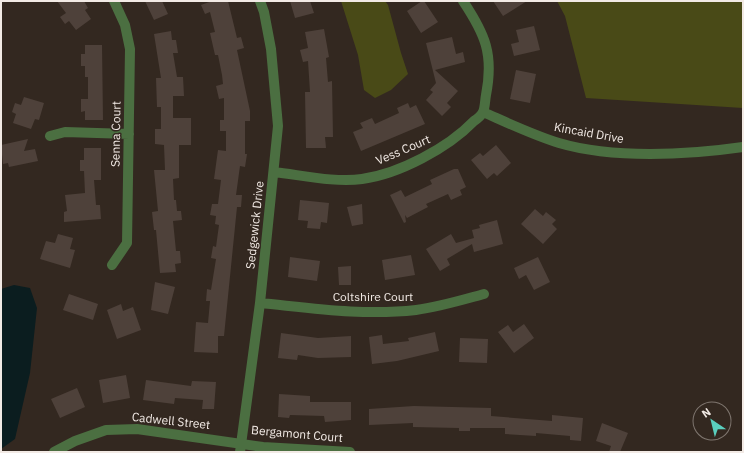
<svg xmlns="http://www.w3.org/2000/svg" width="744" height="453" font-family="'IBM Plex Sans',sans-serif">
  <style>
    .green { fill: #494a17 }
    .water { fill: #0b1d1f }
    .building { fill: #4e413a }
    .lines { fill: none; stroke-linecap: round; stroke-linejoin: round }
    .minor { stroke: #4b6f41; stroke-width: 10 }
    .labels { text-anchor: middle; stroke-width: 3; stroke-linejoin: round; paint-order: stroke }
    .street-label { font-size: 12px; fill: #f2eae5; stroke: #332820 }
  </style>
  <rect width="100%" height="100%" fill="#332820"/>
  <!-- green -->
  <path class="green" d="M341,1H385L388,5L401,53L408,74L391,90L375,98L364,90L358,55Z
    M557,1H743V108L586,98L565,16Z"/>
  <!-- water -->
  <path class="water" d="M14,285L30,288L37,308L30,373L15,439L1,449V289Z"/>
  <!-- building -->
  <path class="building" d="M57,1H84L88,8L85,10L91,19L76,30L69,21L65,24L60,17L66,13Z
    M145,1H162L168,14L154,20Z
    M212,1H228L237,38L241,37L244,48L237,50L250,111V121H245V154H247L245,167L240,166L236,195H242L241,207H237L224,336H218V353L194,352L196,322L208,323L210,301H206L207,289L211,290L216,259L211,258L213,246L216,247L219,225L215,224L216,216L210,215L212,204H218L221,180L214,179L218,150L226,151V131H220V120H224V98L219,99L216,86L223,84L222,75L218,55H215L210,33L215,32L210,12L205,14L201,5Z
    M290,1H310L314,13L295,18Z
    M422,1H424L438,22L421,33L407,11Z
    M493,1H527L503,16Z
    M534,26L540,50L514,56L511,44L519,42L516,30Z
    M324,29L329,57L326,58L328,82L332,81L333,137H325L326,148H306L305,92H310L308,61L303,62L300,50L308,48L305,32Z
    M171,31L172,40H176L178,53H173L177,77H183L184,96H173V118H191V145H179V178L173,179L174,200H176L177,211H181L182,220L173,221L176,251H180L181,263L175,264L176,272L160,273L156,230H154L152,212L158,211L154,170H165L164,145L155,144V129H161V107H157L156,78H161L154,34Z
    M452,37L456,54L463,52L465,62L435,70L458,91L447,103L451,107L442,116L426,100L433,92L430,90L436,83L426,43Z
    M85,45H102L103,120H85V111L81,112V99H88V77H85V66H81V54H85Z
    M516,70L536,74L530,103L510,99Z
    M24,97L44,103L39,120L35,119L31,129L13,123L16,114L12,112L15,103L21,105Z
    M408,103L410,108L416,105L425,124L361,151L353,132L363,128L360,123L372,118L375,124L399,113L397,108Z
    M28,139L24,151L35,149L38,161L9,167L8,163L3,164L1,145Z
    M496,145L511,163L497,176L494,173L487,179L471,160L480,153L483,156Z
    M84,148H101V180H94L96,205H100L101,219L64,222V212L67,211L65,195L85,193L84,171H80V160H84Z
    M454,169H458L466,187L460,190L462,195L451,200L448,194L426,204L428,207L407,218L405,215L406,222L404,223L390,195L401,190L405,197L432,184L430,180Z
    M300,200L329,203L327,223L321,222L320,229L307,228L308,221L298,220Z
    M362,204L363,224L352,226L347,207Z
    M535,209L543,216L546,212L556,220L552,224L557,229L543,244L521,224Z
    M497,220L503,244L474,252L472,244L447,259L450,265L440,271L426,249L451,234L456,243L474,238L472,230L480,228L479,225Z
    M58,234L73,238L70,249L75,250L70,268L40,259L46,241L55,243Z
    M411,255L415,275L385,280L382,260Z
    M290,257L320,261L317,281L288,277Z
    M538,257L550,282L534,290L526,275L519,279L514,268Z
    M351,266V285H339L338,267Z
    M155,282L175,287L168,314L151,310Z
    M69,294L98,304L93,320L63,310Z
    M121,304L123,311L133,307L141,330L117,339L107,310Z
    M524,324L534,338L514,353L498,332L508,325L513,332Z
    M435,332L439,351L397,361L372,364L369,337L382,335L383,344L409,341L408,338Z
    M281,333L318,338L351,336V357L318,358L298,355L297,360L278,358Z
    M460,338L488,339L487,363L459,362Z
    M126,375L130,398L103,403L99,380Z
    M146,380L191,386L192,381L216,382L214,409H202L203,400L175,398L174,404L143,400Z
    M77,388L85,407L60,418L51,399Z
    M279,394L310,396V402H351V420L325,422L324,416L290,415L289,418L278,417Z
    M414,406L491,408V416L552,421V415L583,418L581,441L570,440V436L536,433V436L505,434V428H470V431H459V428L413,427V423L369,425V409Z
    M602,423L628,433L620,452H609L611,446L596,441Z"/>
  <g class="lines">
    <!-- minor -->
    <path class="minor" d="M483,112C508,123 533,135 559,143C613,159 687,155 743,147
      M50,136L65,132L129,134
      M274,172C301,175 336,183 362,179C399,174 448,148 474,121C477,119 481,116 483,112C485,108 485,100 486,95C494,54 485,34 463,1
      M112,265L127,243L130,49L125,25L114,1
      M260,303C311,308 363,316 416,310C439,307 462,300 484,294
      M54,452L75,441L106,430L137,429L263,447L350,452
      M240,452L260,303L278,126L271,49L264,12L260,1"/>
  </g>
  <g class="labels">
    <!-- street labels -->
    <g class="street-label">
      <text transform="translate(589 133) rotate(10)" y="4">Kincaid Drive</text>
      <text transform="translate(116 134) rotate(-89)" y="4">Senna Court</text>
      <text transform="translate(403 150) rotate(-23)" y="4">Vess Court</text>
      <text transform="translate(255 225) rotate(-84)" y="4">Sedgewick Drive</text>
      <text x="373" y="301">Coltshire Court</text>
      <text transform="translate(171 421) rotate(6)" y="4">Cadwell Street</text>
      <text transform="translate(297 434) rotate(5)" y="4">Bergamont Court</text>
    </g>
  </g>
  <!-- border -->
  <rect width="744" height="453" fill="none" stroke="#f2eae5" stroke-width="4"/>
  <!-- north arrow -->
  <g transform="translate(712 421) rotate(325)"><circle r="19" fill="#332820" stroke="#7f766f"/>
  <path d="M0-3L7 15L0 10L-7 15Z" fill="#5acebd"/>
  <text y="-6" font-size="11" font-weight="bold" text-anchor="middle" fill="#f2eae5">N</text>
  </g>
</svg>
